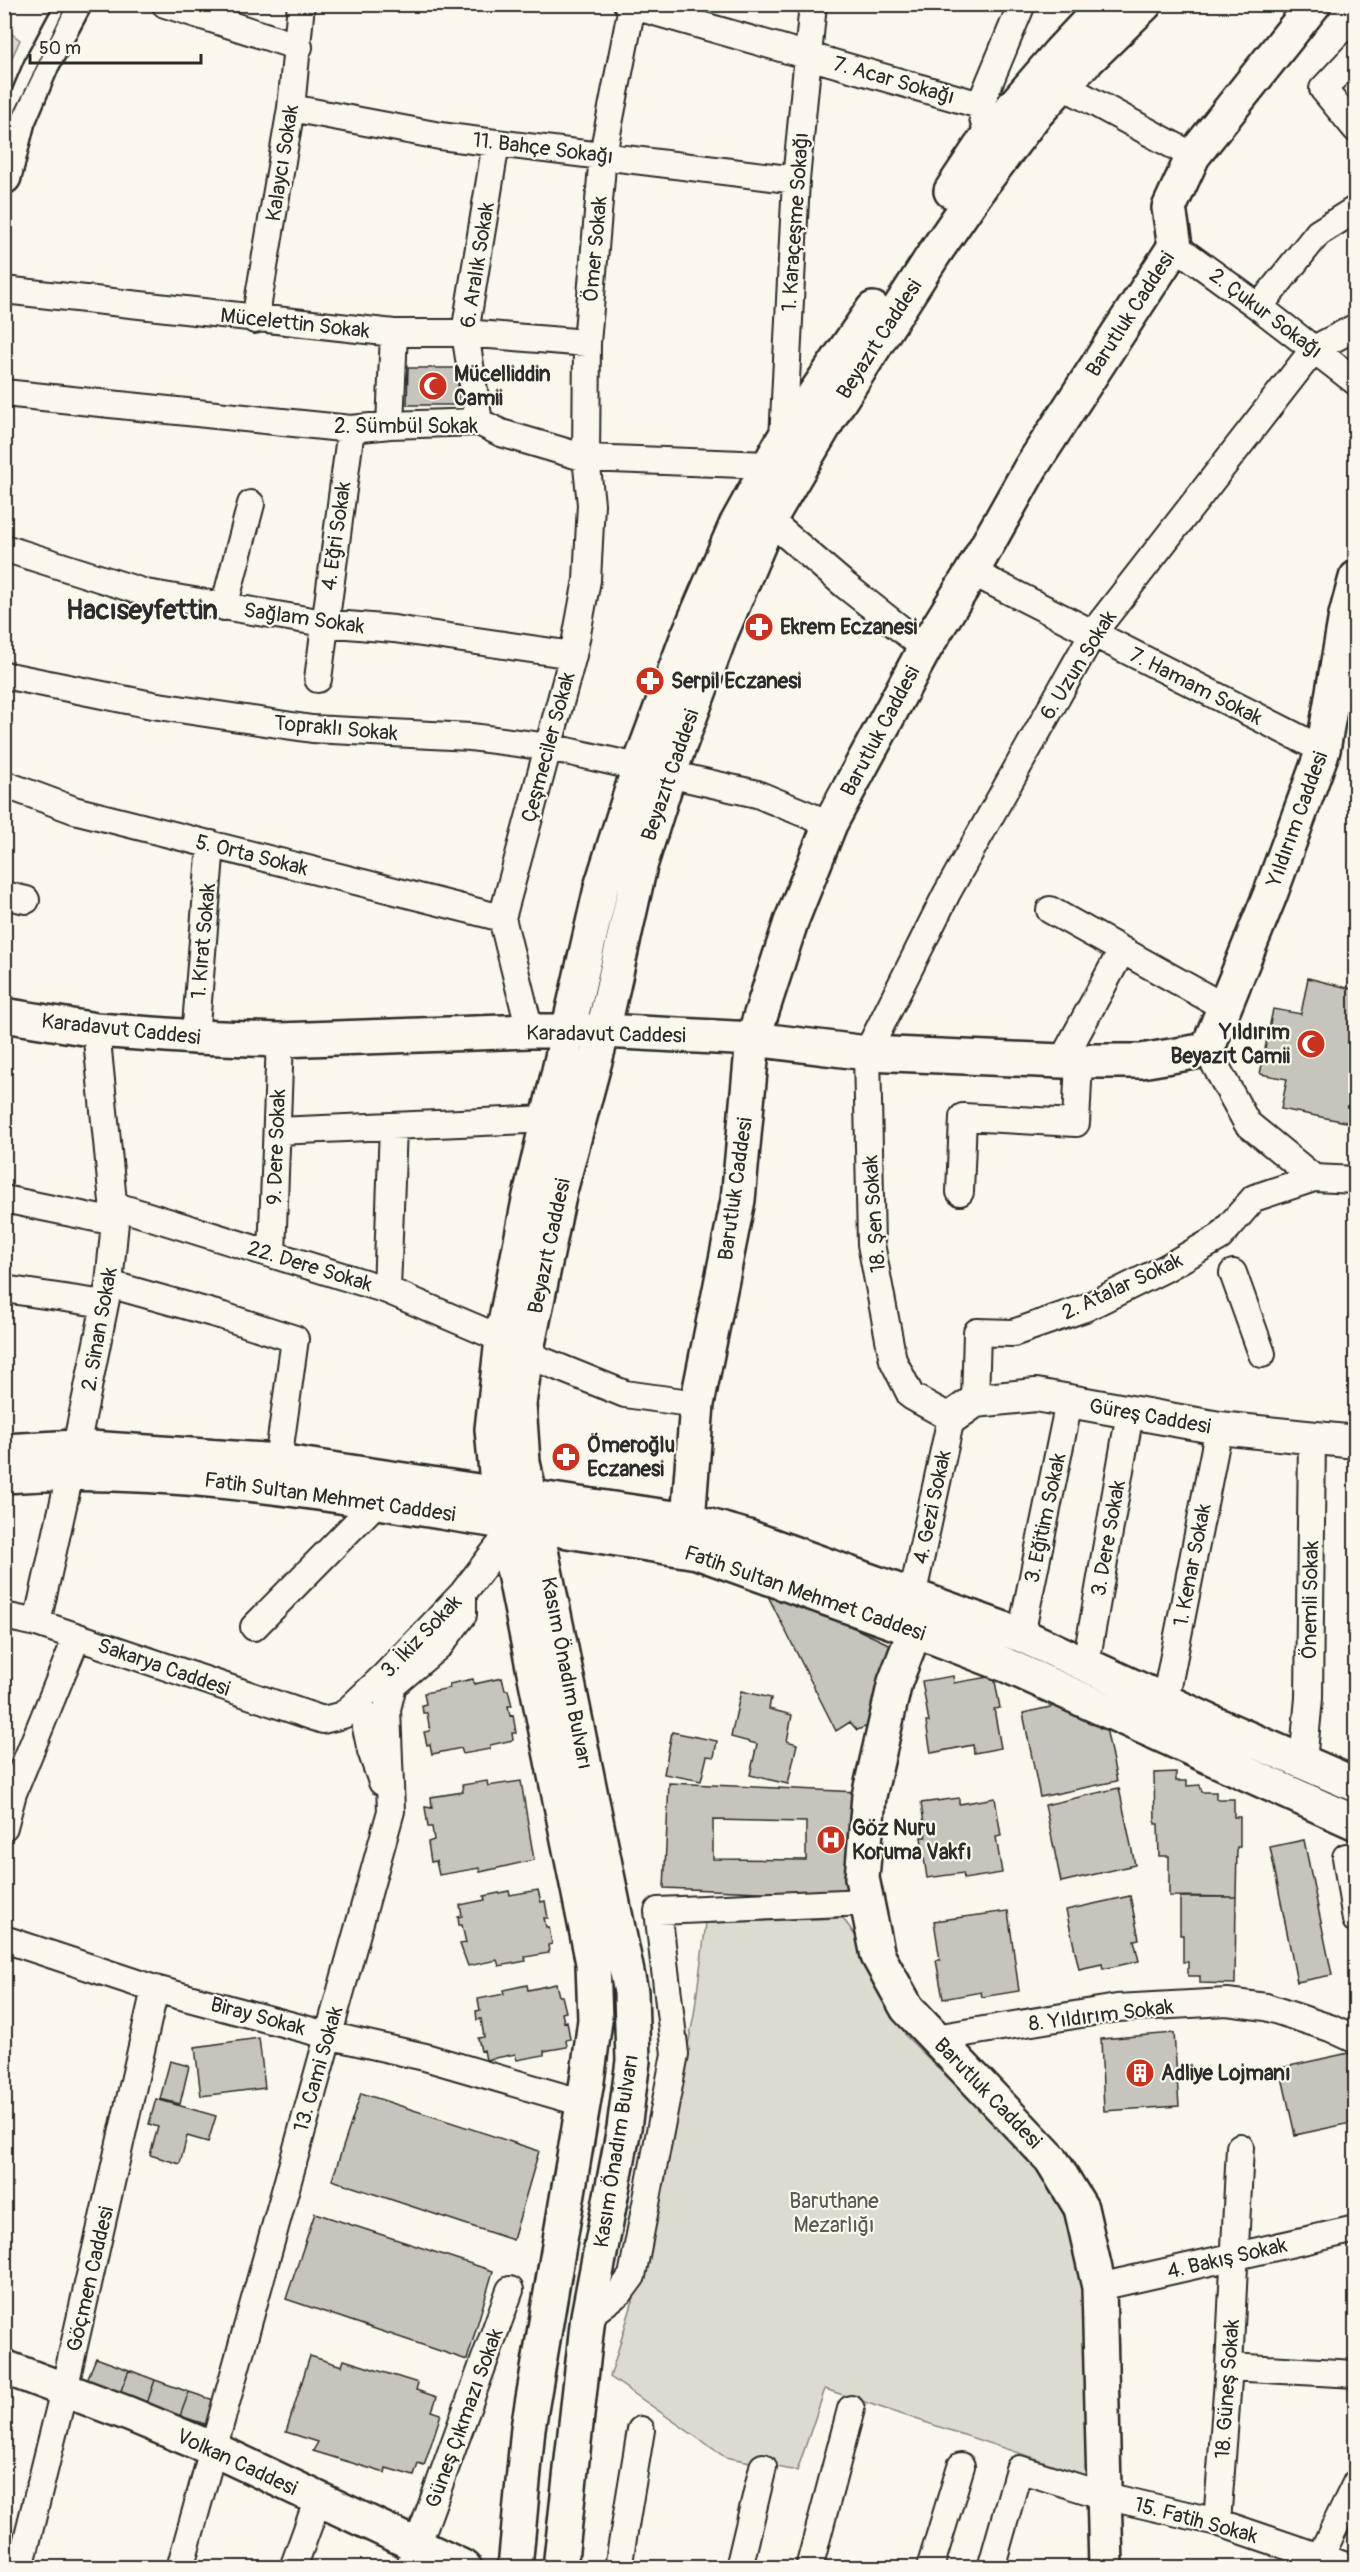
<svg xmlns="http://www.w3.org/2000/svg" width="1360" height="2572" font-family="Pangolin,sans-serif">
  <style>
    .green { fill: #dddad0; stroke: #84827e; stroke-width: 1.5 }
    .building { fill: #c7c4bc; stroke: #2b2b2b; stroke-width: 1.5; fill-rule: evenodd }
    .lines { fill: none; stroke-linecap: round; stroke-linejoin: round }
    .minor-casing { stroke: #2b2b2b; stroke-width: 30 }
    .tertiary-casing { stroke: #2b2b2b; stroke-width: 36 }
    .secondary-casing { stroke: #2b2b2b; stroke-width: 38 }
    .primary-casing { stroke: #2b2b2b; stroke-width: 38 }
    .minor { stroke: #fbf7ec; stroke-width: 26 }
    .tertiary { stroke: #fbf7ec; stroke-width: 32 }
    .secondary { stroke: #fbf7ec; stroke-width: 33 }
    .primary { stroke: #fbf7ec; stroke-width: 33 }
    .tram { stroke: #2b2b2b; stroke-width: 1.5 }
    .labels { text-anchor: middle; stroke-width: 4.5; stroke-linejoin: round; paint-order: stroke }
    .street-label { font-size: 21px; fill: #2b2b2b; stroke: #fbf7ec }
    .poi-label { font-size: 21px; font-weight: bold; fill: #2b2b2b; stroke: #fbf7ec; text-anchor: start }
    .park-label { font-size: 21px; fill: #585754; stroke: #fbf7ec }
    .district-label { font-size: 27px; font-weight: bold; fill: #2b2b2b; stroke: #fbf7ec }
  </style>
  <rect width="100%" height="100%" fill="#fbf7ec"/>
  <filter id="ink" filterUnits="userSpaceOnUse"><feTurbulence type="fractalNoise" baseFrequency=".0167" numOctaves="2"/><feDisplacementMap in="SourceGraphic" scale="12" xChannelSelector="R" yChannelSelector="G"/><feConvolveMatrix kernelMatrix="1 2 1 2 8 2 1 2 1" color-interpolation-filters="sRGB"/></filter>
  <g filter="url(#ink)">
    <!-- green -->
    <path class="green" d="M5,29L20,40L5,73Z
      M843,1918L873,1961L906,2036L1050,2178L1092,2291L1097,2479L825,2389L797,2471L725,2457L610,2377L646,2257L694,2015L706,1923Z"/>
    <!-- building -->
    <path class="building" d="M408,368H458V405H407Z
      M1308,978L1356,990V1124L1281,1109L1287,1079L1260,1074L1273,1009L1301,1014Z
      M771,1589L897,1648L872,1732L865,1727L857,1730L850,1722L836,1731L768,1596Z
      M953,1676L954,1683L994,1676L1000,1708L994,1709L1001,1748L974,1753L973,1745L931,1753L926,1722H929L922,1681Z
      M502,1678L505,1690H508L512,1706H508L510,1716L513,1715L516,1733H512L513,1740L490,1745V1749L463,1754L461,1748L432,1754L430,1744L427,1745L424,1732L430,1731L427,1713H423L422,1705L426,1704L424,1693L450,1688L449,1684L473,1679L474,1684Z
      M741,1691L771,1698L769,1709L792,1715L787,1741L797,1744L788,1784L750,1775L757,1744L731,1737Z
      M1064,1704L1065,1711L1076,1709L1078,1716L1086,1714L1087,1720L1098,1718L1100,1729L1106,1728L1117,1781L1040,1797L1023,1713Z
      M672,1732L717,1741L714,1757L707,1756L701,1781L664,1774Z
      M1176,1772V1781H1187V1786L1200,1785L1202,1792H1216V1799H1234V1817H1240V1847H1237L1236,1897L1169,1896V1856H1159L1158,1824H1155L1154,1773Z
      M487,1781L488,1786L521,1781L534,1860L480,1872L479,1868L439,1875L436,1861L431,1862L428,1842L434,1840L432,1827H428L425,1807L432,1808L431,1797L463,1792L462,1785Z
      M669,1783L858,1792L853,1896L664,1888ZM713,1820L806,1822V1860L713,1859Z
      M1119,1788L1135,1865L1061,1882L1045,1805Z
      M959,1798V1804L995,1798L1001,1836L996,1837L1002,1873L964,1879L963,1873L927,1878L921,1837H926L921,1803Z
      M1304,1840L1332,1975L1297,1982L1270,1847Z
      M538,1890L541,1902L545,1901L548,1918H544L546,1927H549L552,1944L548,1945L549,1953L525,1957L526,1961L499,1966L497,1960L468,1966L460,1944L466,1943L462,1925H459L458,1917L462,1916L460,1905L485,1900L484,1896L509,1891L510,1895Z
      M1130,1896L1139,1939L1134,1940L1139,1961L1103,1969L1102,1964L1079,1969L1066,1910Z
      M1180,1897H1236L1235,1984L1200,1983V1976H1188V1962H1183V1935H1180Z
      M1008,1911L1019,1991L982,1997L981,1992L943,1999L936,1960H940L934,1921Z
      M556,1984L559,1996H562L566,2012L562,2013L564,2022L567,2021L570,2039L566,2040L567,2047L544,2051V2055L517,2060L515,2054L486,2060L484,2050L481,2051L478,2038L484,2037L481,2019L477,2020L476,2011L480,2010L478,1999L504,1994L503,1990L527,1985L528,1990Z
      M1174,2033L1179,2106L1104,2111L1101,2039Z
      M259,2038L265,2088L201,2096L195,2047Z
      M1349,2053L1356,2083V2122L1295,2135L1280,2068Z
      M170,2061L189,2066L180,2104L160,2099Z
      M361,2093L539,2151L513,2240L332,2180Z
      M156,2099L216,2116L208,2142L187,2136L180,2164L150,2155L158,2127L149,2124Z
      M315,2213L493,2271L467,2360L286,2299Z
      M310,2356L342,2366L344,2360L418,2383L416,2390L437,2397L432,2411L441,2414L424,2466L418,2464L414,2476L386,2468L385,2473L313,2451L318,2442L286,2432Z
      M96,2358L129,2370L120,2393L87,2380Z
      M129,2370L155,2380L147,2403L120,2393Z
      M155,2380L189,2392L180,2416L147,2403Z
      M189,2392L223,2403L214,2427L180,2416Z"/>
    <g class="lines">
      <!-- minor casing -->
      <g class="minor-casing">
        <path id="minor" d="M165,4L299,47
          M627,4L980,105
          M1356,54L1323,89L1356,129
          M1062,85L1193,156
          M291,108L440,136L796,180
          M984,122L980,105L1022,4
          M1175,246L1259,307L1356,382
          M4,290L394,333H465L587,343
          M1259,307L1318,233L1356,209
          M255,320L291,108L301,4
          M4,393L351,429L390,425L479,422L501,433L586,458L768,465
          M479,422L465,333L496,143
          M390,425L394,333
          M783,440L796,180L813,4
          M769,520L846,586L925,648
          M4,548L146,593L324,623L394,629L573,655
          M972,572L1323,750
          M224,607L251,504
          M4,675L152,705L312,729L471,737L549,747L757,794L830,824
          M318,679L351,429
          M4,784L74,810L502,918
          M4,895L26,900
          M1050,910L1224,1007
          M530,1031L502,918L573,655L587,580L591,504L586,458L587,343L603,154L632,6
          M195,1037L211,844
          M1207,1050L1247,1123L1314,1178L1356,1180
          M1062,1061L1122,950
          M277,1131L549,1119
          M960,1192L963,1117L1076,1123L1079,1061
          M4,1199L115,1222
          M113,1205L387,1290L502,1339
          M272,1254L280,1040
          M1233,1273L1262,1354
          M109,1284L223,1316L295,1339L278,1461
          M4,1289L105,1304
          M387,1290L393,1126
          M526,1354L625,1394L697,1404
          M975,1401L977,1332L1013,1333L1085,1308L1166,1268L1220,1237L1254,1198L1314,1178
          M912,1597L951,1418L911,1396L893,1360L871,1244L867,1053L947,893L1093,633L1314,349L1356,327
          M4,1616L37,1623L323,1720L343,1715L385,1675L463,1593L506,1537
          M37,1623L76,1447L109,1284L115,1222L96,1030
          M254,1627L377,1502
          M1021,1635L1069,1402
          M1086,1663L1130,1413
          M360,1699L371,1751L382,1782
          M1165,1701L1219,1428
          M1303,1762L1309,1698L1312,1438
          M4,1827L13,1793L77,1637
          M1346,1857L1356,1920
          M4,1939L155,1989L327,2035L425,2057L583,2103
          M935,2038L1117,2008L1227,2002L1266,2007L1330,2028L1356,2040
          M1099,2287L1356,2229
          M588,2316L621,2291L632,2276L675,2054L658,1911L867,1902
          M1229,2367L1356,2374
          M1217,2522L1229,2367L1240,2147
          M1320,2557L1356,2483
          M20,2568L64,2390L155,1989
          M180,2568L391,1811L387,1709L393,1685L441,1644L463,1615V1593
          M293,2568L318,2499
          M409,2568L510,2290
          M618,2568L641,2430
          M739,2568L763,2467
          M809,2568L851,2409
          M930,2568L961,2466
          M991,2568L1019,2469L1105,2496L1217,2522L1349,2567L1356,2565"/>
      </g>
      <!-- tertiary casing -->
      <g class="tertiary-casing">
        <path id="tertiary" d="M951,1418L975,1401L1036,1395L1219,1428L1356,1442"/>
      </g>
      <!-- secondary casing -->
      <g class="secondary-casing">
        <path id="secondary" d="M4,1015L96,1030L195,1037L280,1040L530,1031H603L753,1039L867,1053L1062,1061H1141L1207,1050L1270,895L1323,750L1346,615L1356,578
          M4,1451L76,1447L278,1461L498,1494
          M4,1476C171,1464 339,1496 503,1522
          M532,1497L688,1520L748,1537L1021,1635L1222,1727L1356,1785
          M688,1520L697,1404L738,1200L753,1039L791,922L830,824L925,648L972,572L1031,467L1175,246L1169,208L1193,156L1314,4
          M537,1526L697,1552L915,1630L1006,1665L1356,1823
          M915,1630L895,1682L869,1796L862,1878L878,1956L907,2008L1051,2159L1081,2208L1099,2287L1106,2568
          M4,2367L129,2414L213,2449L465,2568"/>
      </g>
      <!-- primary casing -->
      <g class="primary-casing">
        <path id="primary" d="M4,177L18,121L42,64L74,4
          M951,191L987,137L1059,53L1105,4
          M515,2568L528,2428L587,2081L595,2020L593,1963L498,1494L492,1429L502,1339L528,1205L602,884L639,767L687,638L736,525L783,440L873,309
          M560,2568L588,2316L624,2128L633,2061L631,1992L523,1462L519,1404L526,1354L560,1191L603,1031L640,866L669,774L721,633L769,520L835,408L934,254L983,183L1033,117L1062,85L1145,4"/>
      </g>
      <!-- minor -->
      <use href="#minor" class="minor"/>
      <!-- tertiary -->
      <use href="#tertiary" class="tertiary"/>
      <!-- secondary -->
      <use href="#secondary" class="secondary"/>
      <!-- primary -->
      <use href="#primary" class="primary"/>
      <!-- tram -->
      <path class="tram" d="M4,144L12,118L67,4"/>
    </g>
  </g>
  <!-- icons -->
  <defs>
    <g id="mosque-disc" transform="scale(1.5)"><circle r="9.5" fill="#c8321e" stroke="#fbf7ec"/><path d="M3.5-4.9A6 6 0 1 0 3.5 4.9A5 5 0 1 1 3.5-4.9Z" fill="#fff"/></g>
    <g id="pharmacy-disc" transform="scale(1.5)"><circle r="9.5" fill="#c8321e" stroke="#fbf7ec"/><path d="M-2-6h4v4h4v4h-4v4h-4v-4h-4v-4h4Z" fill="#fff"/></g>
    <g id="hospital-disc" transform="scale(1.5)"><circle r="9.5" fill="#c8321e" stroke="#fbf7ec"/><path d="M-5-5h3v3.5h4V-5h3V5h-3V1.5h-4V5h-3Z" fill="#fff"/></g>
    <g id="building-disc" transform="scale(1.5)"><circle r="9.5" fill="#c8321e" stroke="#fbf7ec"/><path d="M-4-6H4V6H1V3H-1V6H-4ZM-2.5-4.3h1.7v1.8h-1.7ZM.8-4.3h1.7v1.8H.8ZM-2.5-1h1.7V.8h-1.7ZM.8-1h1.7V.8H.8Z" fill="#fff"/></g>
  </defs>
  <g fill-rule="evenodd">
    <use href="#mosque-disc" x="433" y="386"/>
    <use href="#pharmacy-disc" x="759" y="627"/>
    <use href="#pharmacy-disc" x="650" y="681"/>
    <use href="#mosque-disc" x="1311" y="1044"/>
    <use href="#pharmacy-disc" x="566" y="1457"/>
    <use href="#hospital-disc" x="831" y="1840"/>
    <use href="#building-disc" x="1140" y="2073"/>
  </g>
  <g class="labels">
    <!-- street labels -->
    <g class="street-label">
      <text transform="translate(894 80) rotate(16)" y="7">7. Acar Sokağı</text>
      <text transform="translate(543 148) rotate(7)" y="7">11. Bahçe Sokağı</text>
      <text transform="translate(282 163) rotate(-81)" y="7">Kalaycı Sokak</text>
      <text transform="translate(795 222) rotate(-86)" y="7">1. Karaçeşme Sokağı</text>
      <text transform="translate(595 249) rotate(-85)" y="7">Ömer Sokak</text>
      <text transform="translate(477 265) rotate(-81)" y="7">6. Aralık Sokak</text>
      <text transform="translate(1266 313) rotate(37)" y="7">2. Çukur Sokağı</text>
      <text transform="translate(1130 314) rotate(-57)" y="7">Barutluk Caddesi</text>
      <text transform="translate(295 323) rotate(6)" y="7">Mücelettin Sokak</text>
      <text transform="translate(879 339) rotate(-57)" y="7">Beyazıt Caddesi</text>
      <text x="406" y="433">2. Sümbül Sokak</text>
      <text transform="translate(336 536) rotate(-82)" y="7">4. Eğri Sokak</text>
      <text transform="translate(304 618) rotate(8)" y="7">Sağlam Sokak</text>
      <text transform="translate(1078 665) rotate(-58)" y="7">6. Uzun Sokak</text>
      <text transform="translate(1196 686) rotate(27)" y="7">7. Hamam Sokak</text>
      <text transform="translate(336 728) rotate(5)" y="7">Topraklı Sokak</text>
      <text transform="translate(880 731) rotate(-62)" y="7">Barutluk Caddesi</text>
      <text transform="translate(548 747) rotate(-75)" y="7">Çeşmeciler Sokak</text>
      <text transform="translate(670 775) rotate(-71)" y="7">Beyazıt Caddesi</text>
      <text transform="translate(1297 819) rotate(-70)" y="7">Yıldırım Caddesi</text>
      <text transform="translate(252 855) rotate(14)" y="7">5. Orta Sokak</text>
      <text transform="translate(203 941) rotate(-85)" y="7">1. Kırat Sokak</text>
      <text transform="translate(121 1029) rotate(6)" y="7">Karadavut Caddesi</text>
      <text transform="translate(606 1034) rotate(1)" y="7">Karadavut Caddesi</text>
      <text transform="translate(276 1147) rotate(-88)" y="7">9. Dere Sokak</text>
      <text transform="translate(735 1189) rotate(-82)" y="7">Barutluk Caddesi</text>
      <text transform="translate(874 1214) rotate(-94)" y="7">18. Şen Sokak</text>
      <text transform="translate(549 1246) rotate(-78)" y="7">Beyazıt Caddesi</text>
      <text transform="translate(310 1266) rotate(17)" y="7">22. Dere Sokak</text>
      <text transform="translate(1122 1286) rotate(-25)" y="7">2. Atalar Sokak</text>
      <text transform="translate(99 1329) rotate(-80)" y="7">2. Sinan Sokak</text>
      <text transform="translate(1150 1416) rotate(10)" y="7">Güreş Caddesi</text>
      <text transform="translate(330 1497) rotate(8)" y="7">Fatih Sultan Mehmet Caddesi</text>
      <text transform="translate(932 1507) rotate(-78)" y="7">4. Gezi Sokak</text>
      <text transform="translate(1045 1518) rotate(-78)" y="7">3. Eğitim Sokak</text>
      <text transform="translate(1108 1538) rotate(-80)" y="7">3. Dere Sokak</text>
      <text transform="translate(1192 1565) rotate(-79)" y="7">1. Kenar Sokak</text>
      <text transform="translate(805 1593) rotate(19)" y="7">Fatih Sultan Mehmet Caddesi</text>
      <text transform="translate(1310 1600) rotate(-89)" y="7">Önemli Sokak</text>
      <text transform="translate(421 1636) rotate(-46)" y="7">3. İkiz Sokak</text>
      <text transform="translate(164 1667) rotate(19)" y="7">Sakarya Caddesi</text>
      <text transform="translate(567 1673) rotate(79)" y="7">Kasım Önadım Bulvarı</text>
      <text transform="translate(1101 2015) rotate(-7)" y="7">8. Yıldırım Sokak</text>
      <text transform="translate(258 2016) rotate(15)" y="7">Biray Sokak</text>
      <text transform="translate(318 2069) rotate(-74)" y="7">13. Cami Sokak</text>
      <text transform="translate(988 2093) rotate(46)" y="7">Barutluk Caddesi</text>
      <text transform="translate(616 2151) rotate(-81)" y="7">Kasım Önadım Bulvarı</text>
      <text transform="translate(1227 2258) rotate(-13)" y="7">4. Bakış Sokak</text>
      <text transform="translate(90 2279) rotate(-77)" y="7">Göçmen Caddesi</text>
      <text transform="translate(1227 2389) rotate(-86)" y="7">18. Güneş Sokak</text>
      <text transform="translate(464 2418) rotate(-70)" y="7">Güneş Çıkmazı Sokak</text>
      <text transform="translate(237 2462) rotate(25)" y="7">Volkan Caddesi</text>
      <text transform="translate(1196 2520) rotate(15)" y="7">15. Fatih Sokak</text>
    </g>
    <!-- poi labels -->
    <g class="poi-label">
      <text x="454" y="381">Mücelliddin<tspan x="454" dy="24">Camii</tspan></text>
      <text x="780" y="634">Ekrem Eczanesi</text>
      <text x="671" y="688">Serpil Eczanesi</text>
      <text x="1290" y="1039" text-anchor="end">Yıldırım<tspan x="1290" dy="24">Beyazıt Camii</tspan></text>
      <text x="587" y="1452">Ömeroğlu<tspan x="587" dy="24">Eczanesi</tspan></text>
      <text x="852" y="1835">Göz Nuru<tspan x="852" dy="24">Koruma Vakfı</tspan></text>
      <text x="1161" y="2080">Adliye Lojmanı</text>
    </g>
    <!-- park labels -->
    <g class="park-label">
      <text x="834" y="2208">Baruthane<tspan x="834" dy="24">Mezarlığı</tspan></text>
    </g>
    <!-- district labels -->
    <g class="district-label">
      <text x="142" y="619">Hacıseyfettin</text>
    </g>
  </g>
  <!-- margin -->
  <rect width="1360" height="2572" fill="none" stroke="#fbf7ec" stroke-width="24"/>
  <rect x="12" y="12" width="1336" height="2548" fill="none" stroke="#2b2b2b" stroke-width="2" filter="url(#ink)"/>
  <!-- scale -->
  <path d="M30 54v9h171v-9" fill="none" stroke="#2b2b2b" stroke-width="3"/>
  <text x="39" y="54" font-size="18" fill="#2b2b2b" stroke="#fbf7ec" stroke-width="4.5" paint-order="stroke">50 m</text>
</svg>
